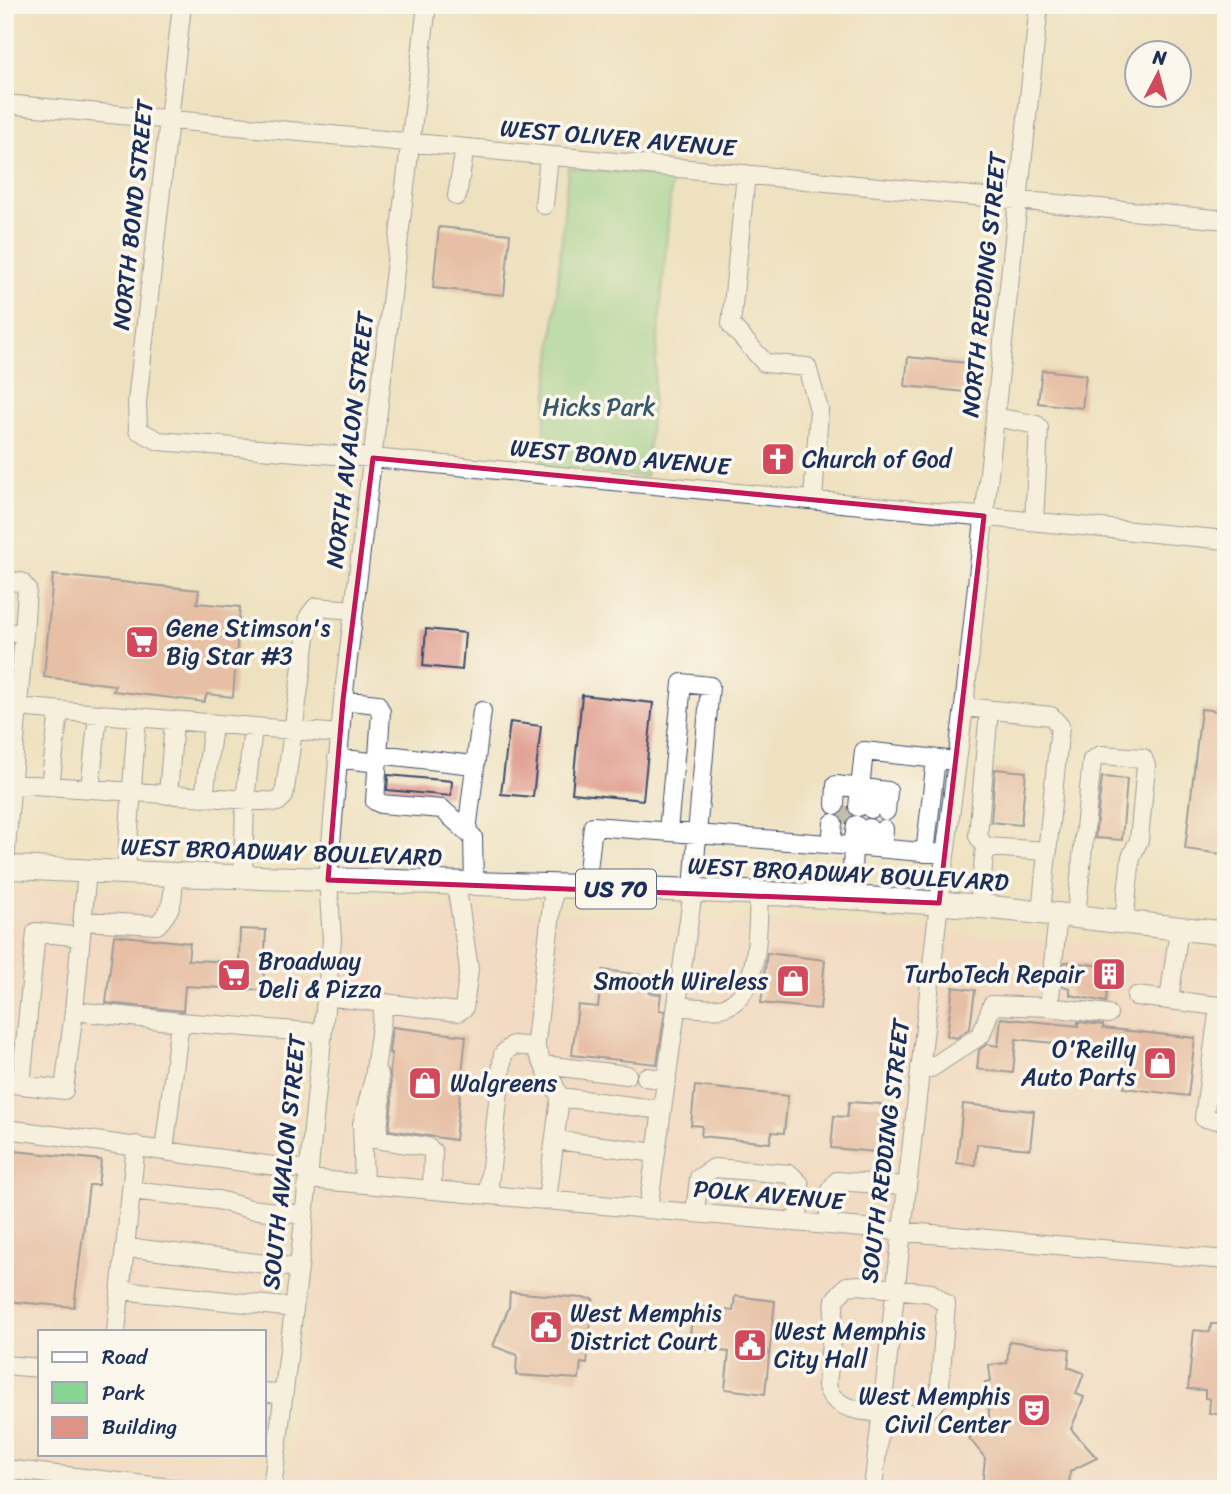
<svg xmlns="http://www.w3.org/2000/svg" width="1231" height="1494" font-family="Sriracha,sans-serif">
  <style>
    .built { fill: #f7d1c7; fill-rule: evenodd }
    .green { fill: #88d492; stroke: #528278; stroke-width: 2 }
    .building { fill: #dd9486 }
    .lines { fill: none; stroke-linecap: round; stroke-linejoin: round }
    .minor-tunnel { stroke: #c4bdac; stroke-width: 18; stroke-dasharray: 18 9; stroke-linecap: butt }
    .minor-casing { stroke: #3b4a6d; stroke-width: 20 }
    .major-casing { stroke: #3b4a6d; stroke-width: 25 }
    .minor { stroke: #fff; stroke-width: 18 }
    .major { stroke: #fff; stroke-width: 23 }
    .marked { fill: none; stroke: #c2185b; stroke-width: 5; stroke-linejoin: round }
    .labels { text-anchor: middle; stroke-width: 7; stroke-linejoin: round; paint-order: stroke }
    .shield { fill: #fbf7ec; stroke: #5e6b89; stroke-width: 2 }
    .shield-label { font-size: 23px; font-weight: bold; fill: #1b2f5e }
    .street-label { font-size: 24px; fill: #1b2f5e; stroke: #fbf7ec }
    .park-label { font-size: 24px; fill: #36586b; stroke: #fbf7ec }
    .poi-label { font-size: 24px; fill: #1b2f5e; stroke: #fbf7ec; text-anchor: start }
  </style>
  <rect width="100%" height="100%" fill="#fbf7ec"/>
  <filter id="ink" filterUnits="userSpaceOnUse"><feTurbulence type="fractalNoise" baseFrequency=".0143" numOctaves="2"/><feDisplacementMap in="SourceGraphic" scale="14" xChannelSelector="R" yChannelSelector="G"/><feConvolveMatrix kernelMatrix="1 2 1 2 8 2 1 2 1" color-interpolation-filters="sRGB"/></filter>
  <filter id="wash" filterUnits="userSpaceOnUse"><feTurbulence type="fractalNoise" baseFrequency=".00686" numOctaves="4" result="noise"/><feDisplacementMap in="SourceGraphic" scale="28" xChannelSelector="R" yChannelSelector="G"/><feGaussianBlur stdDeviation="1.57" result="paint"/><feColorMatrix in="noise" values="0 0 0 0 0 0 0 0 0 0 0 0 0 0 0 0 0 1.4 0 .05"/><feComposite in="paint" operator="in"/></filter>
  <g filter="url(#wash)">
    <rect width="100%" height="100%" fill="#eee1c0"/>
    <!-- built -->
    <path class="built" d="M5,884L314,904L303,1087L260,1489H5ZM40,1331H264V1454H40Z
      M349,901L946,933L1226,951V1489H288Z"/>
    <!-- green -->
    <path class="green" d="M568,168L672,177L646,477L541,468Z"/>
    <g id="blocks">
      <!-- building -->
      <path class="building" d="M439,227L510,234L504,295L433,288Z
        M908,357L967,363L965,392L905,386Z
        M1042,370L1086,375L1082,408L1038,403Z
        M53,575L199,590L197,603L240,607L233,697L207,694L204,702L113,691L115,685L44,677Z
        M426,629L465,633L462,670L423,666Z
        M582,695L653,703L643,800L572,793Z
        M1201,709L1226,712V810L1221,854L1185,849Z
        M510,722L541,726L533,797L501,794Z
        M995,769L1026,772L1021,825L991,822Z
        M388,775L452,781L451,796L387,790Z
        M1102,777L1127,779L1122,840L1095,838Z
        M240,929L266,930L263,990L185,986L183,1011L106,1003L114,935L190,943L188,960L239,962Z
        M767,953L825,960L820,1009L761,1003Z
        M1065,962L1115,967L1113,985L1108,984L1106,1002L1070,995V988L1063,986L1061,972Z
        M603,970L651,976L649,993L661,994L659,1010L665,1011L657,1064L572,1055L578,1005L598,1007Z
        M953,987L975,990L970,1028L956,1038L947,1036Z
        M1001,1018L1078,1026V1022L1103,1025V1028L1195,1038L1188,1096L1124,1088L1129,1051L1016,1039L1013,1073L977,1069L979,1050L987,1044L998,1046Z
        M392,1027L466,1036L455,1140L389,1130L392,1101L390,1072L392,1053H389Z
        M695,1086L788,1096L784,1133L772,1132L770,1143L701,1136L702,1126L691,1125Z
        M849,1102L881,1104L877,1152L831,1148L834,1116L847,1117Z
        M963,1104L1034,1111L1030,1149L977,1144L975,1165L957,1163Z
        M5,1150L101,1160L98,1185H89L74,1307L5,1301Z
        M510,1292L593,1299L587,1364L581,1363L579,1379L516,1375L517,1355L493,1346L509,1307Z
        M735,1296L775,1301L765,1394L725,1389L729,1352L688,1348L694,1306L733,1311Z
        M1211,1324H1226V1415L1209,1413L1210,1399L1205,1398V1390L1188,1389L1194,1330L1210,1332Z
        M1009,1341L1070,1349L1068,1367L1084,1373L1076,1394L1084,1397L1071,1429L1097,1458L1070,1471L1069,1489H982L985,1458L969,1438L990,1422L985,1382H991L989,1365L1007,1363Z"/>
    </g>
  </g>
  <g filter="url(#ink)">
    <use href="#blocks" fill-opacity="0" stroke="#3b4a6d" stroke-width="2"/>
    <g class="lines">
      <!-- minor-tunnel -->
      <path class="minor-tunnel" d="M844,824L845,806"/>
      <!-- minor casing -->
      <g class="minor-casing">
        <path id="minor" d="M182,5L137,402L138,430L159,441L373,458L1226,540
          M5,104L1226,220
          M746,174L731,325L765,363L807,367L819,410L813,500
          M457,196L465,148
          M544,205L549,156
          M995,417L1037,425L1039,428L1034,521
          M5,581L21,582L27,589L24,634
          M5,632L24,634L5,862
          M343,700L377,704L381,712L375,801L381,804L442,809L473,837L474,884
          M16,707L340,734
          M964,707L1051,716L1060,726L1041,912
          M378,754L473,765
          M337,758L378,763
          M5,783L278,802L284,796L309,616L316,607L354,610
          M50,786L59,711
          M90,789L98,714
          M168,795L174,721
          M204,798L213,724
          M835,805L836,785L888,791L886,811
          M858,807L864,751L957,761
          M871,809L873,789
          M856,825L853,846L945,854
          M467,831L482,711
          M668,831L682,683L710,686L697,834L853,846L851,898
          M831,844L833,823
          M867,847L869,828
          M985,847L1048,851
          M882,848L884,829
          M925,853L936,759
          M87,871L74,1011L180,1022
          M126,873L137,717
          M243,878L245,801L253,727
          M586,888L593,826L697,834L693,891L648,1209
          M979,906L985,847L978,836L989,710
          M1076,916L1092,760L1101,755L1143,758L1146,766L1139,840L1131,857L1124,921
          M82,921L157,925C173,909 174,898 173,876
          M1179,929L1169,1000L1226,1007
          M1053,964L1058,914
          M325,996L384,1003L374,1078L362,1124L364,1184
          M1136,996L1169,1000
          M384,1003L458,1012L464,1008L469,969L456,883
          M677,1006C690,1007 707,1010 720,1008C762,1001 757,925 759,893
          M1219,1006L1204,1118L1226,1121
          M1049,1007L1108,1014
          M544,1065L627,1075
          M920,1067L931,1068L981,1035L992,1005L1049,1007L1052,978
          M646,1077L667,1080
          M5,1083L64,1090L74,1011
          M21,1085L36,932L81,937
          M560,1097L662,1110
          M5,1129C107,1141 207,1159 309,1170
          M363,1137L427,1147L433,1152L432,1190
          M377,1139L381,1102L379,1075
          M556,1140L656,1153
          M164,1151L180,1022L322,1033
          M308,1179L1226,1260
          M131,1190L218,1200L250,1209L304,1215
          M488,1195L503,1054L513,1045L536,1047
          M547,1200L560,1097L536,1050V1041L554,887
          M695,1213L699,1178L714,1168L790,1174L800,1184L798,1222
          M828,1225L831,1189L837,1181L906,1186
          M125,1247L299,1268
          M859,1285L931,1293L946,1304L939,1399L926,1412L917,1414C890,1412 835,1418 827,1386L835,1299L847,1286Z
          M120,1290L294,1308
          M116,1331L136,1145
          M5,1365L40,1368
          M264,1392L283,1395
          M5,1469L180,1489
          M272,1489L299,1268L332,940L328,880L343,700L427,5
          M873,1489L939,903L964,707L1039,5"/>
      </g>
      <!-- major casing -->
      <g class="major-casing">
        <path id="major" d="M5,867C316,884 628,882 939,903C1035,910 1130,924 1226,933"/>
      </g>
      <!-- minor -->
      <use href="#minor" class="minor"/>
      <!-- major -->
      <use href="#major" class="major"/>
    </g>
  </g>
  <!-- marked area -->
  <path d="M0 0H1231V1494H0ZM373,458L984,516L939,903L328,880L343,700Z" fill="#eee1c0" fill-opacity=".55" fill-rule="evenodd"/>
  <path class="marked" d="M373,458L984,516L939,903L328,880L343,700Z"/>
  <!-- icons -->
  <defs>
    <g id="church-square" transform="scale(1.75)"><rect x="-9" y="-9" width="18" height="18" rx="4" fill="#d1495b" stroke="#fbf7ec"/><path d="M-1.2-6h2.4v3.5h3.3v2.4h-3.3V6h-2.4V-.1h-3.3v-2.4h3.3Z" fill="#fff"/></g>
    <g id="supermarket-square" transform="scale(1.75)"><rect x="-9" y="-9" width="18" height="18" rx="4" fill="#d1495b" stroke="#fbf7ec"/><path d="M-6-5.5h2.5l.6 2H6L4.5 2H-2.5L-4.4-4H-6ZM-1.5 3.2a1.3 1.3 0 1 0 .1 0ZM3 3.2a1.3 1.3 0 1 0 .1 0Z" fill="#fff"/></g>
    <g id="building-square" transform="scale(1.75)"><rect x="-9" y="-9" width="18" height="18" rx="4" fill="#d1495b" stroke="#fbf7ec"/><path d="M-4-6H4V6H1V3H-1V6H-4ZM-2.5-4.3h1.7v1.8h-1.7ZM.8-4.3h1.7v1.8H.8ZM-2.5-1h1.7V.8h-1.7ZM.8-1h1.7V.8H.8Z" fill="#fff"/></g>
    <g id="shop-square" transform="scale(1.75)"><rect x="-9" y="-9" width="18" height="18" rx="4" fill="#d1495b" stroke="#fbf7ec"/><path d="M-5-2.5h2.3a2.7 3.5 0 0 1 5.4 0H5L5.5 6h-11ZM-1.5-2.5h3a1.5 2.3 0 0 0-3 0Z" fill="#fff"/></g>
    <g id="civic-square" transform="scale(1.75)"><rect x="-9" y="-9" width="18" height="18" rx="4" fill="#d1495b" stroke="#fbf7ec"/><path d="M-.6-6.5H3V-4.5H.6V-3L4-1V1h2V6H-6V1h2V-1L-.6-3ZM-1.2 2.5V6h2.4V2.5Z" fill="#fff"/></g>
    <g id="theatre-square" transform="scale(1.75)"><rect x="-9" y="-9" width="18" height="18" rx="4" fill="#d1495b" stroke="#fbf7ec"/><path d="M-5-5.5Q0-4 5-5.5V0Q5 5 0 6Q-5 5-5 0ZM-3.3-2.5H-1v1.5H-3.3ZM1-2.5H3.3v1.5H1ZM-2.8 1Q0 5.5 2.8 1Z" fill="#fff"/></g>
  </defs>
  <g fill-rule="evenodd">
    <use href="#church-square" x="778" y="459"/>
    <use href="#supermarket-square" x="142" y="642"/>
    <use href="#building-square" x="1109" y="974"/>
    <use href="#supermarket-square" x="234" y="975"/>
    <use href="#shop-square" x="793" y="981"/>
    <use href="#shop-square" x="1160" y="1063"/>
    <use href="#shop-square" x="425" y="1083"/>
    <use href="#civic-square" x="546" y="1327"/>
    <use href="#civic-square" x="750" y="1345"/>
    <use href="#theatre-square" x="1034" y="1410"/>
  </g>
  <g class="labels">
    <!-- shield labels -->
    <rect class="shield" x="576" y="869.5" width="80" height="39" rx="5"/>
    <g class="shield-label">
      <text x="616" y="897">US 70</text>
    </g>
    <!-- street labels -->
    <g class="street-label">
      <text transform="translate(618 138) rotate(5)" y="8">WEST OLIVER AVENUE</text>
      <text transform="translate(133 215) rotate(-84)" y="8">NORTH BOND STREET</text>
      <text transform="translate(984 285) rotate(-84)" y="8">NORTH REDDING STREET</text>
      <text transform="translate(350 440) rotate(-83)" y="8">NORTH AVALON STREET</text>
      <text transform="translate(620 457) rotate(5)" y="8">WEST BOND AVENUE</text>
      <text transform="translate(281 852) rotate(2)" y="8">WEST BROADWAY BOULEVARD</text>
      <text transform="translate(848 874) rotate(3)" y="8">WEST BROADWAY BOULEVARD</text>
      <text transform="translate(885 1151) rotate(-83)" y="8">SOUTH REDDING STREET</text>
      <text transform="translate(284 1162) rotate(-84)" y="8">SOUTH AVALON STREET</text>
      <text transform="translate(769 1195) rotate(5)" y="8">POLK AVENUE</text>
    </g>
    <!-- park labels -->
    <g class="park-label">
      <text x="599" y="415">Hicks Park</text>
    </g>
    <!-- poi labels -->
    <g class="poi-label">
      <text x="802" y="467">Church of God</text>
      <text x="166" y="636">Gene Stimson's<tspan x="166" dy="28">Big Star #3</tspan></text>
      <text x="258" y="969">Broadway<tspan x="258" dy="28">Deli &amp; Pizza</tspan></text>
      <text x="1084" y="982" text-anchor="end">TurboTech Repair</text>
      <text x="768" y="989" text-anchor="end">Smooth Wireless</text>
      <text x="1136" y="1057" text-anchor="end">O'Reilly<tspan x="1136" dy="28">Auto Parts</tspan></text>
      <text x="450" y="1091">Walgreens</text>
      <text x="570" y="1321">West Memphis<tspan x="570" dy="28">District Court</tspan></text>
      <text x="774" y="1339">West Memphis<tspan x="774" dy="28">City Hall</tspan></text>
      <text x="1010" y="1404" text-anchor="end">West Memphis<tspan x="1010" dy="28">Civil Center</tspan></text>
    </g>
  </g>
  <!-- margin -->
  <rect width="1231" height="1494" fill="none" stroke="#fbf7ec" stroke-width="28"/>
  <!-- legend -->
  <rect x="38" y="1330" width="228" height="126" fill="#fbf7ec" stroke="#a1a7b3" stroke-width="2"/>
  <rect x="52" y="1352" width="35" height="10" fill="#ffffff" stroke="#a1a7b3" stroke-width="2"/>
  <text x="102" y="1364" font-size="21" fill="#1b2f5e">Road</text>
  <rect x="52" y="1382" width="35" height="21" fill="#88d492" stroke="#a1a7b3" stroke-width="2"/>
  <text x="102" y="1400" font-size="21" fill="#1b2f5e">Park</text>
  <rect x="52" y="1417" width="35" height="21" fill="#dd9486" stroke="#a1a7b3" stroke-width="2"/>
  <text x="102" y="1434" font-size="21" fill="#1b2f5e">Building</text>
  <!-- north arrow -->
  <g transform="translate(1158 74) rotate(6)"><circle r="33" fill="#fbf7ec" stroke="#a1a7b3" stroke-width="2"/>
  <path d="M0-5L12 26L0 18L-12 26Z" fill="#d1495b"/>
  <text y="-10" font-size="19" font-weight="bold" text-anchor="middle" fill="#1b2f5e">N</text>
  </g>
</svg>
